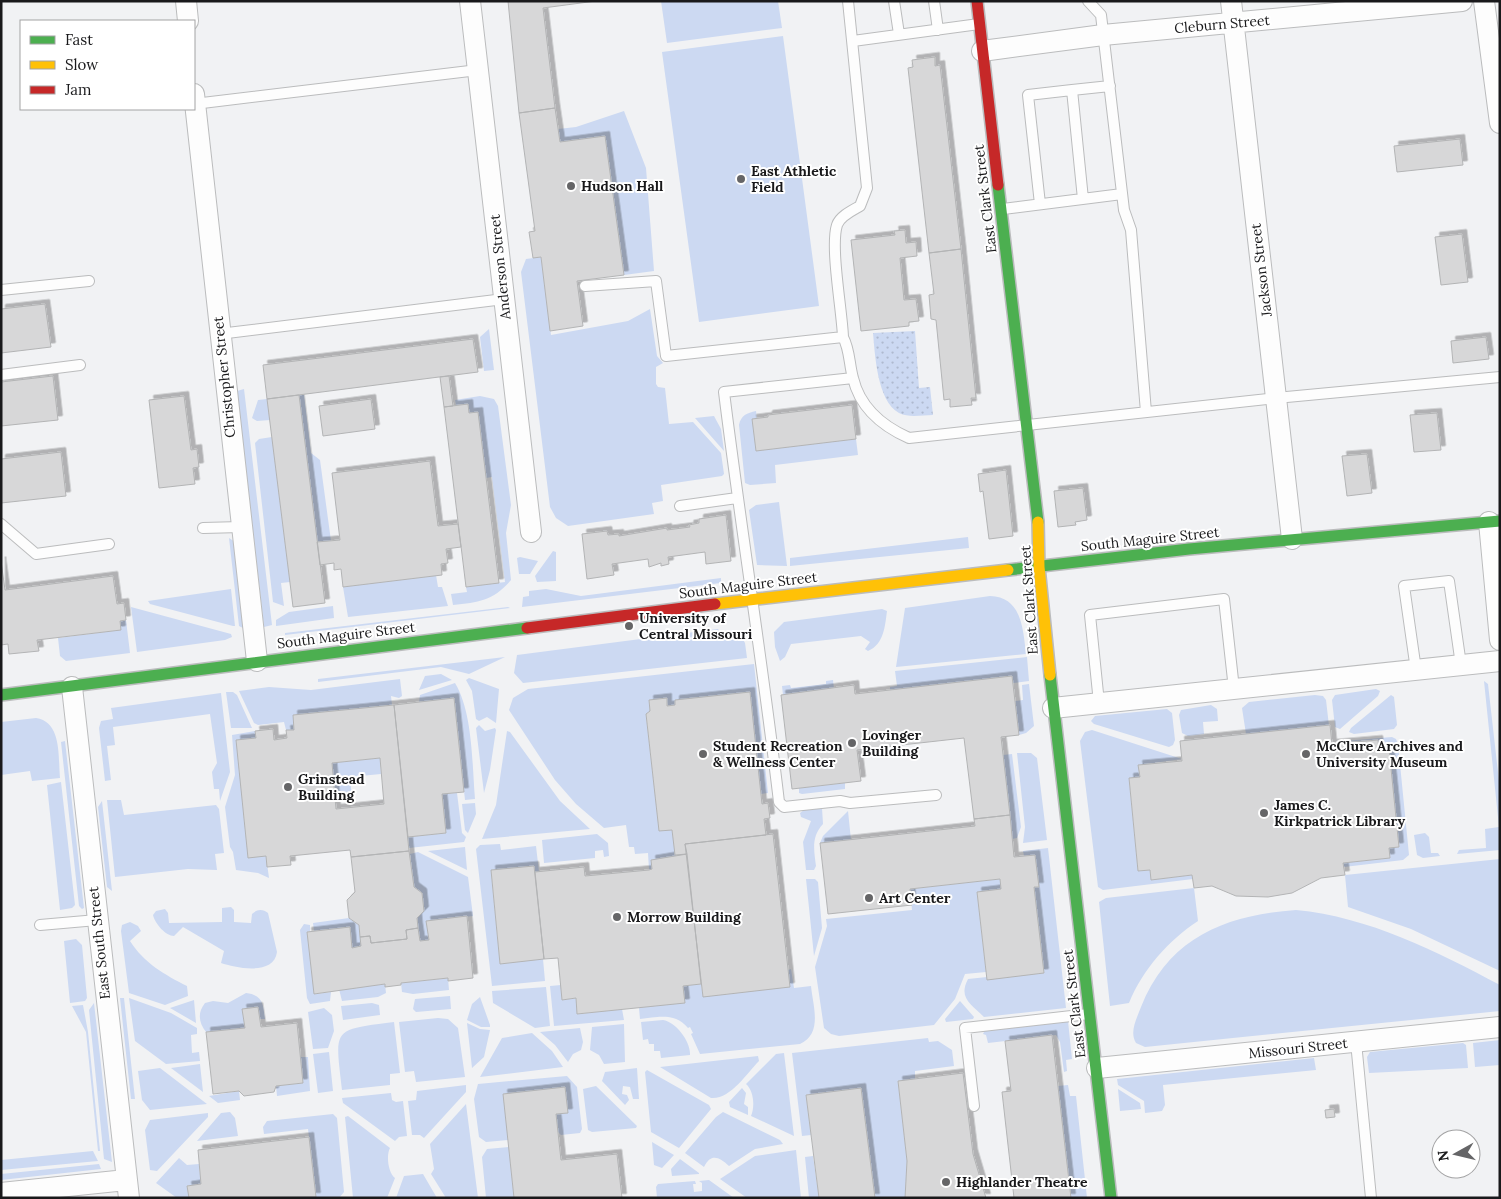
<svg xmlns="http://www.w3.org/2000/svg" width="1501" height="1199" font-family="Lora,serif">
  <style>
    .grass { fill: #ccd9f2 }
    .park { fill: url(#park-dots) }
    .building { fill: #d7d7d8; stroke: #b3b4b5; fill-rule: evenodd; filter: url(#shadow) }
    .lines { fill: none; stroke-linecap: round; stroke-linejoin: round }
    .lane-casing { stroke: #bbbcbd; stroke-width: 12 }
    .street-casing { stroke: #bbbcbd; stroke-width: 22 }
    .fast-casing { stroke: #bbbcbd; stroke-width: 14 }
    .slow-casing { stroke: #bbbcbd; stroke-width: 14 }
    .jam-casing { stroke: #bbbcbd; stroke-width: 14 }
    .lane { stroke: #fdfdfd; stroke-width: 10 }
    .street { stroke: #fdfdfd; stroke-width: 20 }
    .fast { stroke: #4caf50; stroke-width: 11 }
    .slow { stroke: #ffc107; stroke-width: 11 }
    .jam { stroke: #c62828; stroke-width: 11 }
    .poi-dot { fill: #656567; stroke: #fff; stroke-width: 2 }
    .labels { text-anchor: middle; stroke-width: 4; stroke-linejoin: round; paint-order: stroke }
    .street-label { font-size: 14px; fill: #19191b; stroke: #fff }
    .poi-label { font-size: 14px; font-weight: bold; fill: #19191b; stroke: #fff; text-anchor: start }
  </style>
  <defs>
    <pattern id="park-dots" width="8" height="8" patternUnits="userSpaceOnUse" patternTransform="scale(1.25)"><rect width="8" height="8" fill="#ccd9f2"/><path d="M2 2h.1M6 6h.1" fill="none" stroke="#afbacf" stroke-width="1.8" stroke-linecap="round"/></pattern>
    <filter id="shadow"><feDropShadow dx="4.5" dy="-4.5" stdDeviation="0" flood-color="#0004"/></filter>
  </defs>
  <rect width="100%" height="100%" fill="#f1f2f4"/>
  <!-- grass -->
  <path class="grass" d="M661,1H778L782,28L667,43Z
    M783,36L819,306L699,322L662,52Z
    M624,111L646,168L654,271L624,275L605,136L560,142L558,129L576,127Z
    M541,257L551,335L628,321L650,309L657,356L663,363L656,367V384L658,387L665,388L669,424L693,422L721,453L724,474L722,476L661,485L663,501L652,503L654,514L568,526L556,518L550,507L521,272L526,259Z
    M489,329L494,370L484,371L480,337Z
    M244,389L272,625L264,627L237,391Z
    M299,395H304L311,453L320,460L331,541L317,542Z
    M480,396L494,399L498,406L511,505L506,533L511,580C493,601 479,602 453,605L451,594L467,592L466,587L505,582L492,477L486,478L478,413H469L468,404L456,405L455,400Z
    M267,399L270,420L257,421L252,418L258,400Z
    M756,411L757,419L856,439L858,455L775,465L776,483L750,485L745,483L739,425C741,415 747,413 756,411Z
    M714,416L721,429L724,451L695,418Z
    M272,437L290,582L281,583L284,606L273,602L255,443L259,439Z
    M779,502L787,566L757,565L749,510L756,505Z
    M968,537L969,548L790,566V558Z
    M229,538L235,542L245,629L239,626Z
    M553,551L556,552V581L537,582L535,576Z
    M520,557L538,561L530,574H519L517,558Z
    M436,575L438,587H442L448,606L348,617L343,587Z
    M721,578V583L522,607L523,597L529,596V591L546,589L581,596Z
    M231,589L235,626H233L150,604L148,601Z
    M990,596C1022,597 1023,629 1026,654L896,667L905,608Z
    M333,606L334,618L276,626V620L289,612Z
    M131,607L231,634L232,637L225,640L137,652Z
    M508,607L510,608L285,635V633Z
    M882,609L887,611C885,626 884,644 868,651L865,649L870,642L861,636L791,644L785,657L780,661L775,647L774,632L784,622Z
    M126,620L130,653L66,661L60,656L58,638L120,630V621Z
    M718,629L720,632L735,630V635L740,634L745,643L747,658L523,683L514,673L517,655Z
    M505,657L469,674L441,667L318,682V679Z
    M1027,657L1029,681L1013,683L1012,676L890,690V687L897,686L895,671Z
    M754,664L768,793L761,794L675,700V705L668,706L666,698L649,700L650,711L646,715L659,830H672L676,857L651,860L652,869L649,870L648,853L635,854L634,847H629L626,825L604,828L576,804L555,780L509,710L513,698L528,689Z
    M441,674L452,680L419,690L425,676Z
    M469,678L499,689L496,723L487,717L479,721L476,719L472,691L466,680Z
    M400,679L402,696L399,698L391,696L392,705L293,715L294,730H286L284,722L258,725L254,723L239,691L269,687L311,690Z
    M833,680L834,689L783,695L782,686L790,685L791,688L826,684V681Z
    M1484,681L1488,684L1500,790V850L1457,854L1459,850L1486,848L1485,829L1499,827Z
    M455,683C473,713 472,764 475,799L465,800L454,699L419,702L420,695Z
    M1029,684L1034,726L1026,733L1019,735L1015,701L1023,700L1022,685Z
    M1376,689L1380,691L1378,696L1340,729L1335,727L1332,700L1335,695Z
    M226,692H233L237,695L252,728H231Z
    M221,693L230,772L220,801L219,789H214L212,772L217,763L210,714L113,727L115,745L107,746L111,780L105,781L99,728L101,721L113,719L111,708Z
    M1315,695L1323,696L1326,700L1329,726L1246,734L1242,708L1249,702Z
    M1391,695L1394,697L1397,725L1394,729L1354,734L1349,732L1351,728Z
    M1211,705L1217,709L1218,721L1203,722L1204,734L1188,736L1182,733L1179,715L1181,710Z
    M1167,709L1172,713L1175,740L1173,745L1169,747L1094,724L1091,721L1095,716Z
    M36,718C62,722 58,756 60,778L32,781L30,771L1,775V722Z
    M479,725L485,731L495,728L496,730L490,770L484,793L476,728Z
    M1092,730L1182,759L1139,765L1140,777L1129,779L1138,871L1150,870L1151,880L1192,875L1193,879L1103,890L1098,887L1080,741L1085,732Z
    M255,731L256,738L236,740L266,856L269,878L258,873L236,870L233,852L230,847L225,807L235,775L232,735Z
    M507,731L510,732L560,801L590,829L482,839L496,805Z
    M1392,737L1396,739L1398,744L1409,855L1403,860L1344,867L1343,863L1390,858L1389,848L1399,847L1389,750H1379L1377,740L1332,742Z
    M65,741L84,908L82,909L79,906L61,742Z
    M1017,753H1031L1037,758L1047,840L1023,843L1025,827Z
    M1012,754L1021,827L1017,838L1012,839L1003,755Z
    M380,758L381,774L350,777L352,799L336,801L332,763Z
    M61,782L75,905L72,908L60,910L47,785Z
    M845,783V789L802,794L799,793V788Z
    M457,793L462,833L466,837L464,842L409,848L408,837L446,833L442,794Z
    M107,800H121L124,815L216,805L219,809L224,853L215,854L217,870L188,869L115,877Z
    M102,801L112,891L107,887L98,807Z
    M475,803L476,814L468,833L465,830L462,804Z
    M822,808L823,824C811,837 814,850 816,866L814,870H806L803,842L811,821L801,817L800,813L804,810Z
    M848,811L851,840L820,843L823,836Z
    M1425,833L1429,837L1431,853H1438L1440,856L1423,858L1417,855L1414,835Z
    M597,834L608,843L609,856L604,857L603,850L595,851V858L544,863L542,840Z
    M500,844L501,850L536,846L539,872H535L534,866L491,871L500,964L543,959L545,981L492,986L476,849L480,845Z
    M465,847L467,870L428,851Z
    M1048,848L1066,1008L984,1017C971,1004 958,998 968,979L987,977V979L1044,973L1034,887H1039L1035,855L1024,856L1023,851Z
    M418,852L468,877L473,916L427,921L429,940L420,941L417,918L424,910L422,893L414,887L410,854Z
    M1500,859V971L1411,929L1348,907L1345,875Z
    M806,879H815L818,882L822,928L814,956Z
    M1000,879L1001,889L977,892L986,972L965,974L955,999L934,1025L839,1036L831,1034L824,1028L815,967L827,926L826,919L912,910L910,889Z
    M1194,888L1198,921C1168,941 1143,969 1129,1003L1110,1006L1099,902L1106,898Z
    M231,907L234,910V922L251,923L252,914C257,909 263,909 268,913L277,952C274,976 236,968 221,963L224,951L183,927L174,936C166,936 155,924 153,915L156,911L165,909L168,913L169,923L222,922V908Z
    M1296,910C1369,917 1436,951 1500,985V1011L1145,1047L1136,1043C1129,1032 1137,1018 1141,1007C1169,937 1226,915 1296,910Z
    M349,918L359,925L361,946L352,948L349,927L314,931L313,923Z
    M130,922L138,926L141,931L130,941C144,963 165,975 187,986L188,996L165,1005L129,993L121,931L122,925Z
    M304,924L310,925V931L307,932L315,994L331,992L330,1001L310,1004L307,998L300,930Z
    M76,939L82,945L87,998L85,1001L70,1003L64,941Z
    M791,969L794,988L811,986C813,1006 823,1034 800,1044L700,1054L691,1034L693,1033L690,1027L688,1028C675,1012 658,1017 640,1019L639,1008L683,986L701,984L703,996L789,987L788,970Z
    M448,978L449,990L413,994L402,992L401,983Z
    M385,984L386,993L378,997L342,1001L339,989Z
    M561,985L562,1000L576,998L578,1014L622,1009L624,1020L554,1026L550,986Z
    M546,987L550,1026L535,1028L493,1003L492,991Z
    M246,993C263,995 263,1004 265,1019H260L258,1007L243,1009L245,1028L206,1032C199,1023 197,1013 205,1003L213,1001L228,1003Z
    M450,996L451,1009L416,1012L413,1009L415,999Z
    M480,997L490,1025V1027H481L467,1020L472,1004Z
    M120,998H124L135,1099H131Z
    M129,998L171,1013L197,1028V1034L191,1035L192,1053L199,1052L200,1061L166,1064L135,1041Z
    M194,1000L196,1023L170,1008Z
    M960,1001L974,1017L973,1019L946,1022L945,1019Z
    M94,1003L112,1162L104,1159L89,1010Z
    M372,1003L379,1005L380,1015L343,1020L341,1006Z
    M83,1005L88,1032L100,1151H98L86,1032L72,1006Z
    M324,1008L332,1015L334,1031L328,1048L313,1049L308,1012Z
    M438,1018L448,1019L458,1028L465,1077L416,1082L414,1071L405,1072L399,1022Z
    M663,1020C676,1022 691,1042 690,1055L661,1058L660,1051H654V1044H649L648,1039L643,1040L641,1022Z
    M1068,1021L1072,1059L1066,1060L1067,1071L1064,1072L1060,1042L1056,1035L988,1043L986,1035L983,1034L985,1030Z
    M394,1022L400,1073L390,1074V1085L342,1090C335,1028 331,1030 394,1022Z
    M467,1023L480,1029L490,1030L484,1057L472,1068Z
    M624,1024L625,1062L604,1064L599,1055L590,1050L592,1027Z
    M580,1028L583,1042L581,1050L573,1054L568,1062L555,1045L540,1032Z
    M532,1033L552,1051L563,1067L480,1077L502,1038Z
    M928,1038L929,1042L938,1041L952,1050L954,1066L915,1071V1079L898,1081L907,1161L905,1198H875L861,1088L806,1095L811,1135L802,1136L792,1053Z
    M1500,1040V1065L1475,1067L1473,1043Z
    M1463,1043L1466,1045L1468,1068L1369,1073L1367,1057L1370,1052Z
    M329,1052L333,1091L318,1093L313,1054Z
    M784,1053L794,1136L751,1116C755,1107 754,1091 746,1084L776,1054Z
    M758,1056L759,1061C747,1073 730,1100 711,1098L660,1067Z
    M301,1057H308L310,1091L277,1096L276,1086L303,1083Z
    M1314,1058L1316,1070L1163,1085L1165,1105L1162,1111L1145,1113L1144,1101L1118,1085L1117,1079Z
    M200,1064L203,1092L171,1068Z
    M160,1068L207,1104L150,1110L142,1100L138,1071Z
    M637,1068L639,1099H633L630,1087L623,1086L622,1094L627,1095L629,1100L625,1105L602,1081L605,1072Z
    M647,1070L709,1105L711,1109L679,1148L651,1132L645,1072Z
    M567,1076L577,1087L582,1129L580,1133L561,1135L558,1132L556,1114L567,1113L565,1088L508,1140L486,1142L479,1137L474,1099L478,1084Z
    M466,1085V1092L424,1138L420,1135H412L408,1101L416,1100L417,1091Z
    M1068,1085L1070,1096H1076L1087,1198H1071L1058,1086Z
    M596,1086L637,1126L636,1128L592,1132L588,1130L583,1089Z
    M742,1088L746,1093L744,1104L748,1107V1115L730,1107L729,1102Z
    M1118,1089L1140,1103L1141,1109L1120,1111Z
    M239,1091L240,1100L218,1103L209,1096Z
    M391,1093L392,1100L396,1102L403,1101L407,1136L399,1137L395,1141L343,1103L342,1098Z
    M466,1104L478,1198H446L431,1174L434,1169L430,1144Z
    M230,1112L235,1118L238,1136L197,1141L221,1113Z
    M723,1112L780,1140L783,1144L755,1149L729,1166C719,1157 711,1153 704,1167L685,1153L716,1117Z
    M208,1113V1117L157,1171L150,1170L145,1130L150,1120Z
    M333,1114L337,1118L344,1192L339,1198H313L316,1196L308,1129L264,1134L263,1127L267,1121Z
    M348,1116L390,1148C386,1155 388,1173 395,1178L387,1198H353L345,1117Z
    M652,1142L674,1155L662,1168L654,1165Z
    M509,1147L514,1198H486L482,1157L487,1149Z
    M796,1150L801,1198H747L720,1179L755,1156Z
    M93,1151L98,1161L1,1170V1160Z
    M813,1156L819,1198H809L805,1157Z
    M179,1158L187,1165L199,1164L201,1184L187,1186L189,1198H177L156,1183Z
    M680,1159L699,1173V1174L672,1176L671,1169Z
    M99,1164L101,1169L1,1180V1174Z
    M423,1174L437,1198H396L404,1176Z
    M709,1180L734,1198H657L656,1187L658,1184L695,1181L696,1184H693L694,1192L702,1191V1183L699,1181Z"/>
  <!-- park -->
  <path class="park" d="M915,331L919,388L930,387L933,415C922,415 909,418 899,413C877,401 875,354 873,333Z"/>
  <!-- building -->
  <path class="building" d="M508,1H596L543,8L555,108L519,113Z
    M935,57V66L940,65L961,249L929,253L908,68L913,67L912,60Z
    M555,108L560,142L605,136L624,275L577,281L583,326L550,331L541,257L533,258L529,232L535,231L519,113Z
    M1460,139L1463,165L1397,172L1394,146Z
    M905,230L906,243L916,242L917,256L900,258L904,300L916,299L919,321L909,322V326L861,331L851,240L895,235L894,231Z
    M1462,234L1468,282L1441,285L1435,237Z
    M961,249L976,398H971L972,405L950,407V399L944,400L936,320L931,319L929,295L934,294L929,253Z
    M45,304L51,347L1,353V309Z
    M1486,337L1489,359L1453,363L1451,341Z
    M473,339L478,372L267,399L263,365Z
    M53,376L58,420L1,426V382Z
    M449,376L453,406L444,407L440,377Z
    M299,395L325,603L293,607L267,399Z
    M184,396L191,450L197,449L199,467L193,468L195,484L159,488L149,400Z
    M371,399L375,429L323,436L319,406Z
    M468,404L469,413L478,412L499,583L466,587L444,407Z
    M852,405L856,439L756,451L752,419L768,417V415Z
    M1437,413L1441,450L1414,452L1410,415Z
    M61,452L66,496L1,503V459Z
    M1367,454L1372,493L1347,496L1342,456Z
    M430,461L438,526L458,524L461,547L446,549L448,563L441,564L442,575L343,587L341,569L334,570V563L320,565L317,542L340,540L332,473Z
    M1006,470L1013,536L989,539L983,491L980,492L978,474Z
    M1083,488L1087,520L1075,522L1076,525L1058,527L1054,491Z
    M726,515L731,561L706,564L705,552L668,557L669,564L661,566V563L649,567L648,559L612,564L614,575L587,579L582,534L607,531L608,535L619,534V536L667,528V530L690,527L689,525L699,523V519Z
    M1,561L5,590L113,576L117,604L124,603L126,620L120,621L121,630L37,640L39,651L9,654L8,644L1,645Z
    M1012,676L1019,735L1001,737L1010,815L974,819L964,738L857,750L861,781L792,789L781,695L854,685L855,694Z
    M750,692L762,804L768,803L770,818L764,819L766,835L685,844L687,854L675,855L672,830L659,831L646,714L650,711L649,700L667,698V706L675,705V700Z
    M454,698L464,792L442,794L446,833L408,837L394,705Z
    M394,705L409,851L351,857L350,850L290,856L291,865L267,867L266,856L248,858L236,740L256,738L255,731L273,729L274,740L287,738L286,730H294L293,715ZM380,758L384,804L336,809L332,763Z
    M1330,725L1332,744L1378,740L1379,750L1389,749L1399,847L1389,848L1390,858L1343,863L1345,875L1321,878L1292,893L1268,897L1236,896L1212,886L1194,888L1192,875L1151,880L1150,870L1138,871L1129,778L1140,777L1138,765L1182,761L1180,741Z
    M1010,815L1014,857L1035,855L1039,887H1034L1044,973L987,980L977,892L1001,889L1000,879L910,889L912,905L828,914L820,843L975,826L974,819Z
    M773,834L790,987L703,997L685,844Z
    M409,851L414,887L422,893L424,911L417,918L418,928L406,930L407,939L371,943L370,936L360,937L359,925L349,918L347,900L355,892L351,857Z
    M687,854L701,984L683,986L685,1003L577,1014L576,998L562,1000L558,958L544,959L535,872L584,867L585,876L649,870L652,869L651,860Z
    M534,866L544,959L500,964L491,870Z
    M467,916L473,978L448,981V978L401,983V985L385,987V984L314,994L307,932L350,927L352,948L361,946L360,937L370,936L371,943L407,939L406,930L418,928L420,941L429,940L426,921Z
    M258,1007L261,1027L297,1023L303,1083L276,1086L274,1092L244,1096L239,1091L213,1094L206,1032L245,1028L242,1009Z
    M1052,1035L1071,1198H1014L1002,1092L1011,1091L1005,1041Z
    M963,1073L973,1154L986,1198H905L907,1161L898,1081Z
    M565,1087L568,1113L556,1114L561,1160L617,1154L622,1198H514L503,1094Z
    M861,1088L875,1198H819L806,1095Z
    M1334,1109L1335,1117L1326,1118L1325,1110Z
    M309,1137L316,1197L189,1198L187,1186L201,1184L198,1150Z"/>
  <g class="lines">
    <!-- lane casing -->
    <g class="lane-casing">
      <path id="lane" d="M894,1L899,34
        M934,1L938,30
        M1088,1L1101,15L1124,210L1131,230L1146,412
        M853,41L979,24
        M1072,90L1110,86
        M194,104L478,70
        M1040,204L1028,95L1072,90L1083,199
        M1003,209L1122,194
        M585,286L656,281L666,356L843,337C850,350 849,364 853,378C860,408 882,426 909,438L1276,398L1500,377
        M1,290L89,281
        M219,334L504,299
        M843,337C842,310 830,247 837,225C840,216 853,210 860,206L867,188L848,1
        M1,375L80,365
        M853,378L724,392C741,529 763,665 779,802L784,807L840,801L850,803L936,795
        M680,506L737,498
        M1,524L36,554L109,544
        M203,528L241,527
        M1416,670L1404,586L1449,581L1461,665
        M1099,703L1090,615L1224,599L1234,689
        M40,925L97,920
        M1356,1042L1371,1198
        M974,1106L965,1028L1089,1014"/>
    </g>
    <!-- street casing -->
    <g class="street-casing">
      <path id="street" d="M186,1L188,21
        M470,1L531,532
        M1231,1L1292,539
        M1484,1L1500,123
        M982,51L1103,35L1462,1
        M194,94L257,661
        M1489,522L1500,640
        M72,687L129,1198
        M1053,708L1500,661
        M1097,1068L1500,1027
        M1,1193L126,1180"/>
    </g>
    <!-- fast casing -->
    <g class="fast-casing">
      <path id="fast" d="M998,185L1038,522
        M1008,570L1189,549L1500,521
        M1050,675L1111,1198
        M1,695L527,628"/>
    </g>
    <!-- slow casing -->
    <g class="slow-casing">
      <path id="slow" d="M1038,522L1039,567L1050,675
        M715,604L1008,570"/>
    </g>
    <!-- jam casing -->
    <g class="jam-casing">
      <path id="jam" d="M977,1L998,185
        M527,628L715,604"/>
    </g>
    <!-- lane -->
    <use href="#lane" class="lane"/>
    <!-- street -->
    <use href="#street" class="street"/>
    <!-- fast -->
    <use href="#fast" class="fast"/>
    <!-- slow -->
    <use href="#slow" class="slow"/>
    <!-- jam -->
    <use href="#jam" class="jam"/>
  </g>
  <!-- markers -->
  <g class="poi-dot">
    <circle cx="741" cy="179" r="5"/>
    <circle cx="571" cy="186" r="5"/>
    <circle cx="629" cy="626" r="5"/>
    <circle cx="852" cy="743" r="5"/>
    <circle cx="703" cy="754" r="5"/>
    <circle cx="1306" cy="754" r="5"/>
    <circle cx="288" cy="787" r="5"/>
    <circle cx="1264" cy="813" r="5"/>
    <circle cx="869" cy="898" r="5"/>
    <circle cx="617" cy="917" r="5"/>
    <circle cx="946" cy="1182" r="5"/>
  </g>
  <g class="labels">
    <!-- street labels -->
    <g class="street-label">
      <text transform="translate(1222 24) rotate(-5)" y="5">Cleburn Street</text>
      <text transform="translate(985 199) rotate(-97)" y="5">East Clark Street</text>
      <text transform="translate(500 267) rotate(-96)" y="5">Anderson Street</text>
      <text transform="translate(1261 270) rotate(-97)" y="5">Jackson Street</text>
      <text transform="translate(224 377) rotate(-96)" y="5">Christopher Street</text>
      <text transform="translate(1150 539) rotate(-6)" y="5">South Maguire Street</text>
      <text transform="translate(748 585) rotate(-7)" y="5">South Maguire Street</text>
      <text transform="translate(1029 600) rotate(-94)" y="5">East Clark Street</text>
      <text transform="translate(346 635) rotate(-7)" y="5">South Maguire Street</text>
      <text transform="translate(99 943) rotate(-96)" y="5">East South Street</text>
      <text transform="translate(1074 1004) rotate(-97)" y="5">East Clark Street</text>
      <text transform="translate(1298 1048) rotate(-6)" y="5">Missouri Street</text>
    </g>
    <!-- poi labels -->
    <g class="poi-label">
      <text x="751" y="176">East Athletic<tspan x="751" dy="16">Field</tspan></text>
      <text x="581" y="191">Hudson Hall</text>
      <text x="639" y="623">University of<tspan x="639" dy="16">Central Missouri</tspan></text>
      <text x="862" y="740">Lovinger<tspan x="862" dy="16">Building</tspan></text>
      <text x="713" y="751">Student Recreation<tspan x="713" dy="16">&amp; Wellness Center</tspan></text>
      <text x="1316" y="751">McClure Archives and<tspan x="1316" dy="16">University Museum</tspan></text>
      <text x="298" y="784">Grinstead<tspan x="298" dy="16">Building</tspan></text>
      <text x="1274" y="810">James C.<tspan x="1274" dy="16">Kirkpatrick Library</tspan></text>
      <text x="879" y="903">Art Center</text>
      <text x="627" y="922">Morrow Building</text>
      <text x="956" y="1187">Highlander Theatre</text>
    </g>
  </g>
  <!-- border -->
  <rect width="1501" height="1199" fill="none" stroke="#19191b" stroke-width="5"/>
  <!-- legend -->
  <rect x="20" y="20" width="175" height="90" fill="#ffffff" stroke="#a3a3a4"/>
  <rect x="30" y="36" width="25" height="8" fill="#4caf50" stroke="#a3a3a4"/>
  <text x="65" y="45" font-size="15" fill="#19191b">Fast</text>
  <rect x="30" y="61" width="25" height="8" fill="#ffc107" stroke="#a3a3a4"/>
  <text x="65" y="70" font-size="15" fill="#19191b">Slow</text>
  <rect x="30" y="86" width="25" height="8" fill="#c62828" stroke="#a3a3a4"/>
  <text x="65" y="95" font-size="15" fill="#19191b">Jam</text>
  <!-- north arrow -->
  <g transform="translate(1456 1154) rotate(262)"><circle r="24" fill="#ffffff" stroke="#a3a3a4"/>
  <path d="M0-4L9 19L0 12L-9 19Z" fill="#656567"/>
  <text y="-8" font-size="14" font-weight="bold" text-anchor="middle" fill="#19191b">N</text>
  </g>
</svg>
